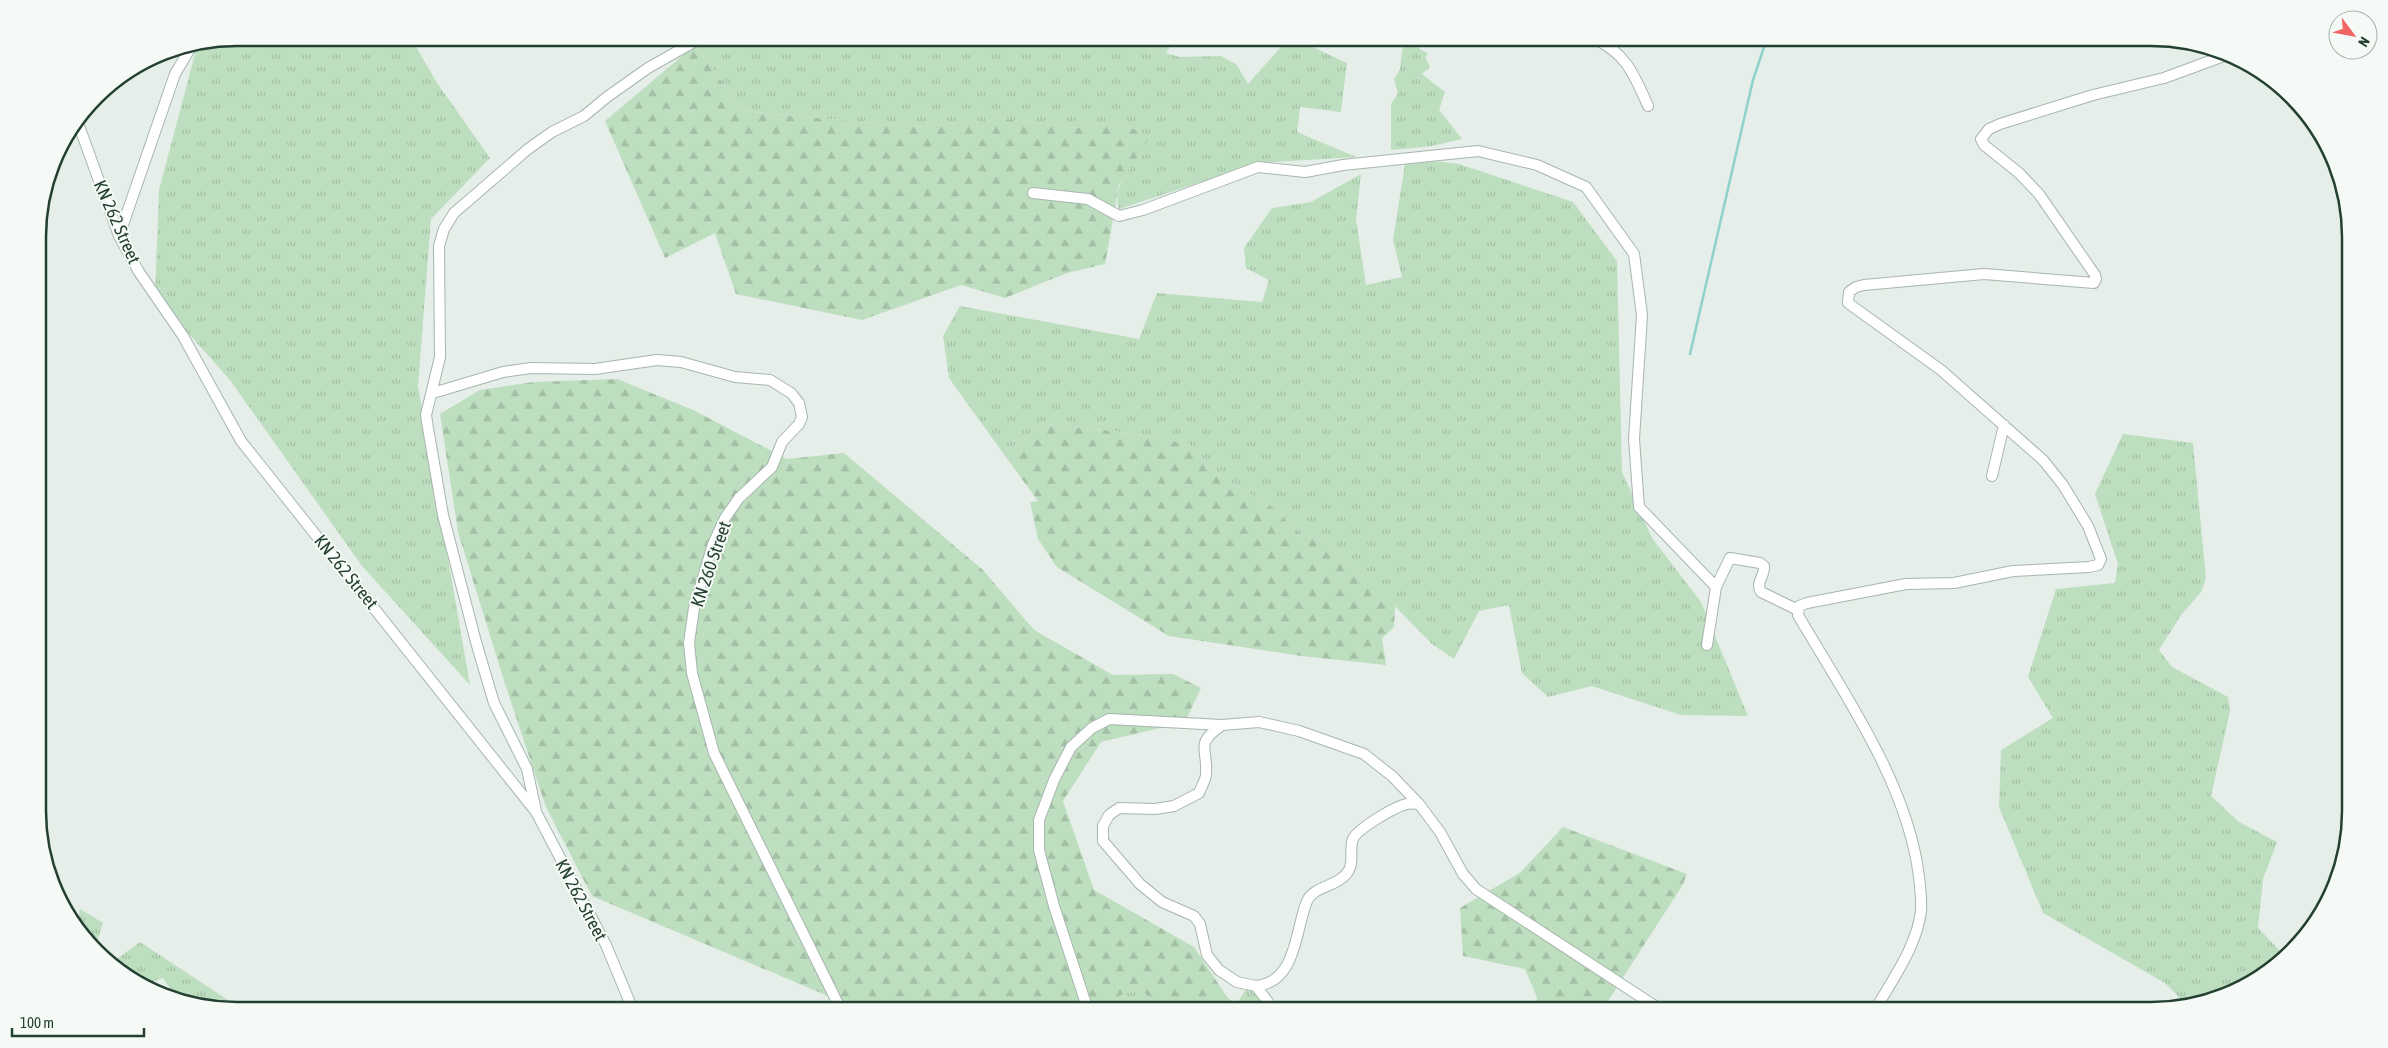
<svg xmlns="http://www.w3.org/2000/svg" width="2388" height="1048" font-family="'Asap Condensed',sans-serif">
  <style>
    .grass { fill: url(#grass-tufts) }
    .forest { fill: url(#forest-firs) }
    .lines { fill: none; stroke-linecap: round; stroke-linejoin: round }
    .stream { stroke: #8ed1cd; stroke-width: 2.5 }
    .street-casing { stroke: #a7b6ae; stroke-width: 12 }
    .street { stroke: #fff; stroke-width: 10 }
    .labels { text-anchor: middle; stroke-width: 4; stroke-linejoin: round; paint-order: stroke }
    .street-label { font-size: 18px; fill: #244032; stroke: #f6faf7 }
    .rim { fill: none; stroke: #244032; stroke-width: 2.5 }
  </style>
  <defs>
    <pattern id="grass-tufts" width="24" height="20" patternUnits="userSpaceOnUse" patternTransform="scale(1.25)"><rect width="24" height="20" fill="#bedec0"/><path d="M3 7l-1-3M5 7V3M7 7l1-3M15 17l-1-3M17 17v-4M19 17l1-3" fill="none" stroke="#a3c0a5"/></pattern>
    <pattern id="forest-firs" width="22" height="20" patternUnits="userSpaceOnUse" patternTransform="scale(1.25)"><rect width="22" height="20" fill="#bedec0"/><path d="M5 1l3.5 6h-7zM16 11l3.5 6h-7z" fill="#a3c0a5"/></pattern>
  </defs>
  <rect width="100%" height="100%" fill="#e5eee8"/>
  <!-- grass -->
  <path class="grass" d="M237,38H411L437,83L490,158L431,219L418,386L470,685L362,566L230,380L155,296L159,190L197,46Z
    M715,38H1075L1128,43L1180,57L1221,56L1236,64L1248,84L1281,47L1304,43L1347,63L1341,112L1300,107L1297,132L1356,157L1259,163L1119,209C1111,185 1136,159 1148,138L1122,122L1076,128L1004,119L913,127L743,111L695,45Z
    M1403,44L1414,45L1428,54L1425,57L1430,67L1422,74L1445,92L1439,110L1462,139L1432,146L1391,150V104L1398,93L1394,79L1400,69Z
    M1406,158L1459,164L1573,202L1617,261L1622,472L1652,538L1701,602L1748,716L1681,715L1592,686L1548,697L1522,673L1509,605L1479,611L1454,659L1432,644L1373,584L1323,541L1298,532L1271,506L1220,476L1189,444L1114,431L1044,424L1003,453L949,378L943,336L960,306L1139,339L1157,293L1262,302L1269,280L1246,268L1244,248L1272,208L1311,202L1361,174L1356,219L1366,285L1402,277L1393,240Z
    M2123,434L2193,443L2206,578L2201,592L2181,615L2159,650L2172,667L2228,697L2230,711L2211,796L2239,822L2277,842L2263,879L2258,928L2285,956L2272,969L2215,1000L2187,1005L2165,983L2043,913L1999,807L2001,750L2053,718L2028,677L2056,589L2115,583L2118,564L2095,494Z
    M80,909L103,923L95,948L77,928Z
    M140,942L243,1010L176,998L163,978L143,985L116,969L97,950L114,961Z
    M1250,984L1269,1010H1232Z
    M1140,989L1163,1010H1108L1121,995Z"/>
  <!-- forest -->
  <path class="forest" d="M1099,38H1173V42L1166,53L1128,43L1098,40Z
    M695,45L743,111L913,127L1004,119L1076,128L1122,122L1149,138L1119,185L1105,264L1067,273L1005,298L961,285L862,320L736,294L715,233L665,258L605,121Z
    M617,379L693,410L787,459L844,453L983,570L1034,630L1113,675L1173,674L1201,688L1185,722L1101,742L1063,801L1094,890L1194,947L1227,997L1235,1004L1232,1010H1163L1140,989L1121,995L1108,1010H861L592,896L546,807L506,687L458,532L440,414L480,390L533,382Z
    M1044,424L1114,431L1189,444L1220,476L1271,506L1298,532L1323,541L1373,584L1395,606L1394,627L1382,638L1386,665L1302,656L1169,636L1057,567L1038,539L1030,502L1038,501L1003,453Z
    M1563,827L1687,874L1682,886L1602,1010H1535L1537,997L1525,969L1463,956L1460,908L1521,872Z"/>
  <g class="lines">
    <!-- stream -->
    <path class="stream" d="M1690,354L1753,80L1767,38"/>
    <!-- street casing -->
    <g class="street-casing">
      <path id="street" d="M1593,38C1626,53 1634,74 1648,106
        M78,123L119,236L139,272L183,336L241,441L536,812L606,945L633,1010
        M1033,193L1088,199L1119,216L1143,210L1258,167L1305,172L1343,165L1478,151L1537,165L1586,187L1634,254L1642,315L1634,439L1639,507L1716,587L1707,645
        M119,236L175,74L191,47
        M433,393L503,372L531,368L595,369L657,360L681,362L735,377L770,380L791,393L799,403L802,417L799,424L782,442L772,467L739,498L725,518L713,544L694,608L689,643L692,673L714,753L841,1010
        M1992,476L2004,425
        M1716,587L1730,558L1760,563L1764,566C1765,576 1755,583 1761,592L1798,610
        M1222,725C1194,745 1208,747 1206,774C1206,780 1201,787 1199,793L1174,806L1155,809L1119,808L1109,815L1103,826V841L1140,884L1162,902L1194,916L1200,924L1207,955L1219,970L1237,982L1256,986L1274,1010
        M536,811L527,769L494,703L476,642L443,515L428,428L426,415L440,357L439,246L444,229L454,213L528,149L552,132L584,116L607,97L648,68L701,38
        M1256,986C1297,982 1295,930 1307,901C1314,885 1340,887 1349,870C1354,861 1349,848 1353,839C1357,829 1396,806 1407,804C1411,803 1415,804 1419,804
        M1088,1010L1054,906L1039,850V820L1054,780L1071,747L1092,728L1109,719L1222,725L1259,722L1299,731L1364,754L1392,776L1419,804L1440,832L1463,874L1476,889L1661,1010
        M1875,1010C1892,980 1917,946 1921,911C1922,900 1920,888 1919,877C1908,784 1844,694 1798,615L1799,606L1807,603L1906,584L1954,583L2013,571L2089,567L2098,565L2101,559L2088,526L2063,485L2043,460L1941,370L1848,303L1849,292L1856,287L1864,285L1984,274L2094,283L2096,279L2095,275L2039,194L2019,173L1984,145L1981,139L1989,129L2000,124L2093,95L2164,78L2229,54"/>
    </g>
    <!-- street -->
    <use href="#street" class="street"/>
  </g>
  <g class="labels">
    <!-- street labels -->
    <g class="street-label">
      <text transform="translate(117 222) rotate(66)" y="6">KN 262 Street</text>
      <text transform="translate(711 564) rotate(-71)" y="6">KN 260 Street</text>
      <text transform="translate(346 572) rotate(51)" y="6">KN 262 Street</text>
      <text transform="translate(581 900) rotate(62)" y="6">KN 262 Street</text>
    </g>
  </g>
  <!-- crop -->
  <path d="M0 0H2388V1048H0ZM237 46H2151A191 191 0 0 1 2342 237V811A191 191 0 0 1 2151 1002H237A191 191 0 0 1 46 811V237A191 191 0 0 1 237 46Z" fill="#f6faf7" fill-rule="evenodd"/>
  <path class="rim" d="M237 46H2151A191 191 0 0 1 2342 237V811A191 191 0 0 1 2151 1002H237A191 191 0 0 1 46 811V237A191 191 0 0 1 237 46Z"/>
  <!-- north arrow -->
  <g transform="translate(2353 35) rotate(122)"><circle r="24" fill="#f6faf7" stroke="#a2b0a8"/>
  <path d="M0-4L9 19L0 12L-9 19Z" fill="#ef6561"/>
  <text y="-8" font-size="14" font-weight="bold" text-anchor="middle" fill="#244032">N</text>
  </g>
  <!-- scale -->
  <path d="M12 1028v8h132v-8" fill="none" stroke="#244032" stroke-width="2.5"/>
  <text x="20" y="1028" font-size="15" fill="#244032" stroke="#f6faf7" stroke-width="4" paint-order="stroke">100 m</text>
</svg>
